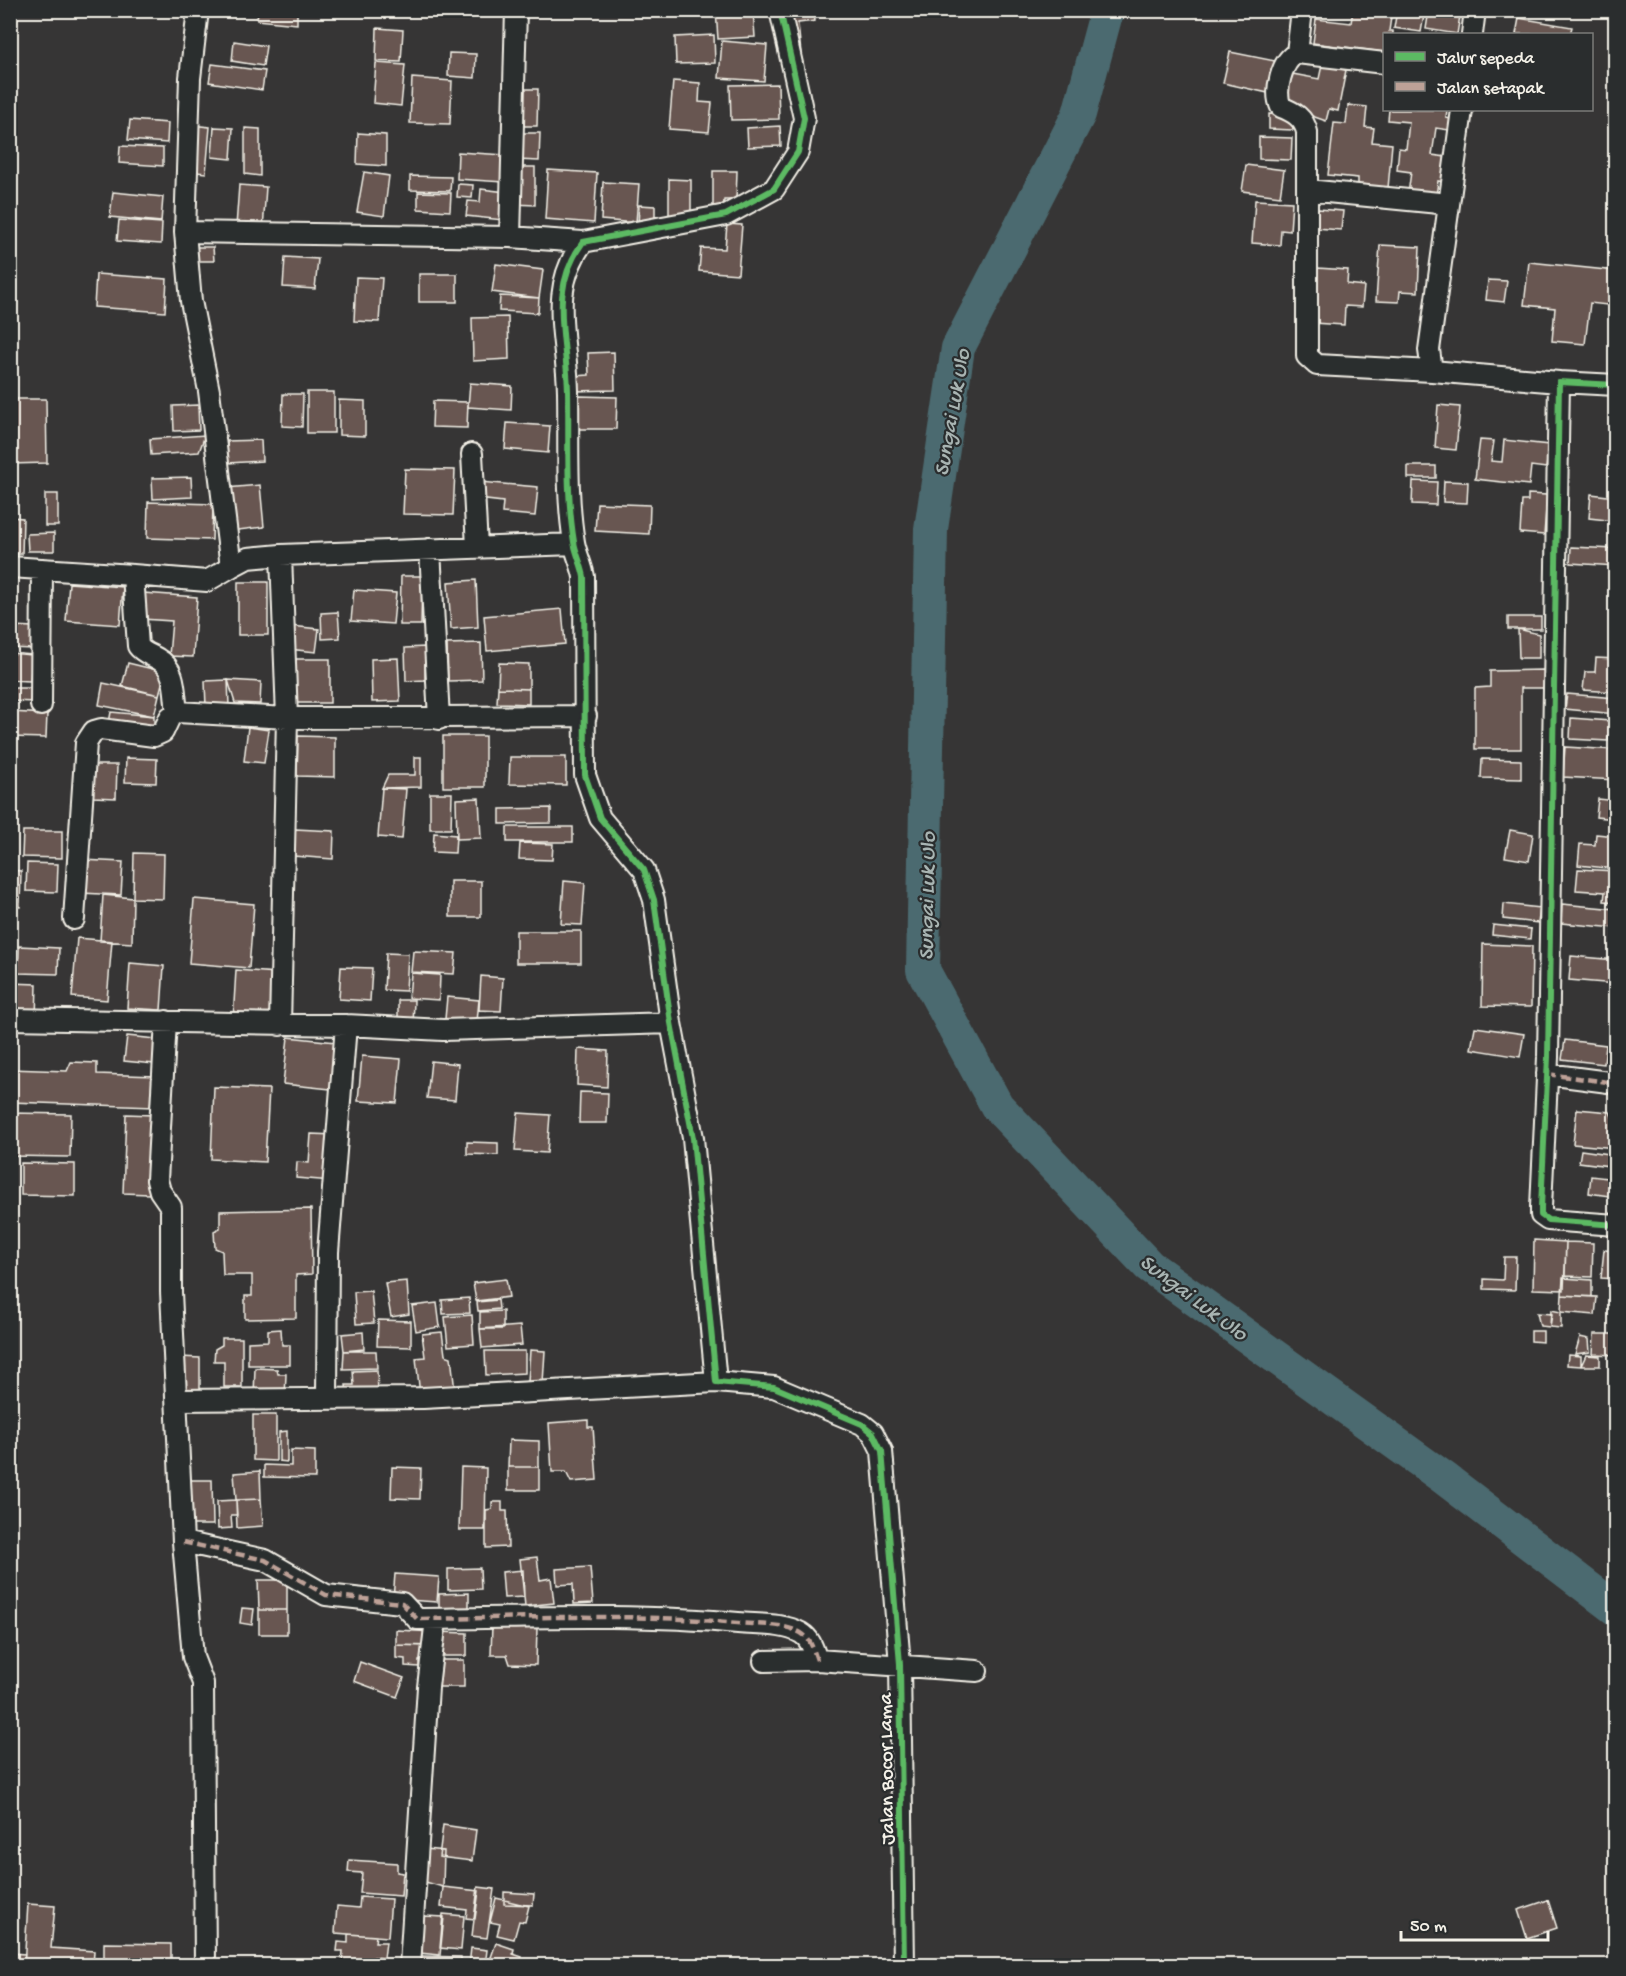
<svg xmlns="http://www.w3.org/2000/svg" width="1626" height="1976" font-family="'Gochi Hand',sans-serif">
  <style>
    .lines { fill: none; stroke-linecap: round; stroke-linejoin: round }
    .river { stroke: #4c6a6f; stroke-width: 34 }
    .building { fill: #685751; stroke: #f4f1e8; stroke-width: 1.5 }
    .street-casing { stroke: #f4f1e8; stroke-width: 24 }
    .street { stroke: #2a2d2e; stroke-width: 20 }
    .quiet { stroke: #bda197; stroke-width: 4.5; stroke-dasharray: 9 4.5; stroke-linecap: butt }
    .cycleway-casing { stroke: #2a2d2e; stroke-width: 10 }
    .cycleway { stroke: #5cba63; stroke-width: 6 }
    .labels { text-anchor: middle; stroke-width: 4.5; stroke-linejoin: round; paint-order: stroke }
    .street-label { font-size: 21px; fill: #f4f1e8; stroke: #2a2d2e }
    .water-label { font-size: 22px; font-style: italic; fill: #a8b4b2; stroke: #2a2d2e }
  </style>
  <rect width="100%" height="100%" fill="#363535"/>
  <filter id="ink" filterUnits="userSpaceOnUse"><feTurbulence type="fractalNoise" baseFrequency=".0167" numOctaves="2"/><feDisplacementMap in="SourceGraphic" scale="12" xChannelSelector="R" yChannelSelector="G"/><feConvolveMatrix kernelMatrix="1 2 1 2 8 2 1 2 1" color-interpolation-filters="sRGB"/></filter>
  <g filter="url(#ink)">
    <g class="lines">
      <!-- river -->
      <path class="river" d="M1107,10L1079,114L958,348L931,529L923,970L997,1106L1149,1266L1444,1478L1616,1609"/>
    </g>
    <!-- building -->
    <path class="building" d="M258,10H297V24L257,20Z
      M716,10H753L755,37L718,39Z
      M784,10H814L815,21L798,23L801,53L789,54Z
      M1353,10H1392L1389,31H1393V34H1384V52L1313,43L1316,19L1351,23Z
      M1397,10H1425L1421,32L1394,28Z
      M1429,10H1461L1457,34L1426,29Z
      M1519,18L1572,27L1570,34H1516Z
      M377,28L403,30L401,62L376,61Z
      M714,35L715,63L676,64L675,37Z
      M234,41L266,46L263,66L232,61Z
      M722,41L767,45L764,81L719,78Z
      M1230,52L1275,61L1268,93L1223,83Z
      M449,53L476,54L475,78L448,76Z
      M376,63L405,65L401,106L373,103Z
      M212,64L265,71L262,90L209,82Z
      M1322,65L1346,70L1338,111L1329,109L1326,121L1281,105L1287,73L1319,79Z
      M412,78L452,81L450,124L410,123Z
      M673,81L700,83L699,102L712,103L709,132L669,129Z
      M778,84L779,119L731,120L730,85Z
      M524,89H538L537,126H523Z
      M1348,105L1367,107L1365,127L1374,128L1372,142L1392,144L1388,188L1358,185V178L1328,175L1334,123L1346,124Z
      M1389,110H1447L1446,118L1451,119L1449,130L1436,128L1432,155L1446,157L1443,182L1438,181L1436,197L1408,194L1411,172L1397,170L1399,148L1406,149L1409,122L1388,120Z
      M1269,114L1294,116L1293,130L1269,129Z
      M130,120L168,123L167,143L128,140Z
      M191,125L210,127L206,173L187,171Z
      M780,126L781,146L748,147L747,128Z
      M214,127L233,128L231,159L212,157Z
      M245,128L260,129V176L245,174Z
      M358,133L386,135V166L357,164Z
      M518,133H540L539,161L517,160Z
      M1259,137L1292,138L1291,160L1259,159Z
      M120,146L163,148V166L119,163Z
      M458,152L505,155L504,182L457,179Z
      M1246,165L1284,170L1280,196L1242,191Z
      M514,167H535V205L513,204Z
      M548,170L597,173L594,223L545,219Z
      M713,171H737L736,200H724L723,213L713,212Z
      M364,172L389,176L384,216L357,212Z
      M410,176L451,177L450,191L410,190Z
      M669,179L691,180V220H669Z
      M603,182L639,184L636,223L601,220Z
      M458,184L473,185L472,198L457,197Z
      M239,185L266,187L263,229L236,227Z
      M481,189L506,192L503,220L466,216L468,201L480,202Z
      M113,192L163,197L161,222L110,217Z
      M418,192L451,193L450,211L418,209Z
      M1255,200L1292,202L1290,231L1281,230L1280,245L1252,243Z
      M639,205L655,206V227H638Z
      M1318,209L1343,211L1341,230L1316,228Z
      M119,220L162,223L161,244L117,241Z
      M727,224L742,225L738,274L699,271L701,248L725,249Z
      M1380,245L1420,247L1418,292L1400,291L1399,302L1376,301Z
      M192,247H213L214,261H192Z
      M285,257L318,259L315,289L283,287Z
      M1529,262L1616,271V306L1590,303L1585,344L1552,341L1555,308L1524,305Z
      M496,264L543,270L539,298L492,292Z
      M1317,268L1348,270L1347,284L1364,286L1362,307L1345,306L1344,325L1313,323Z
      M96,274L167,279L165,312L94,307Z
      M419,274H457V302H419Z
      M356,277L382,278L379,322L354,321Z
      M1488,280L1507,281L1504,302L1486,300Z
      M500,296L539,298L538,313L499,311Z
      M508,317L509,359L473,361L472,318Z
      M614,352L615,390L575,391V376L589,375L588,353Z
      M470,383L512,386L511,410L468,407Z
      M307,392H334V433H307Z
      M283,394H303L302,427L282,426Z
      M578,396L617,397L616,429H578Z
      M10,399H46L47,463L10,464Z
      M339,400L365,401V436L339,435Z
      M433,401L468,402L467,428L432,427Z
      M198,405L199,430L174,431L173,406Z
      M1438,405L1460,407L1456,450L1435,448Z
      M507,423L550,426L548,453L505,449Z
      M205,435L199,452L151,455L150,439Z
      M261,440L262,461L228,463L227,441Z
      M1480,440L1494,441L1491,461L1502,462L1504,440L1549,445L1546,468L1531,466L1529,485L1475,479Z
      M1408,466H1436V478H1408Z
      M405,469L455,470L453,515L403,514Z
      M191,477L192,497L153,499L152,478Z
      M1413,481L1437,482L1436,505L1412,504Z
      M1444,481L1468,482L1467,503L1443,502Z
      M480,482L538,487L535,516L502,513L503,502L478,499Z
      M260,485L264,527L230,531L226,488Z
      M45,494H58V526H45Z
      M1528,494L1547,495L1544,535L1520,533L1522,501H1528Z
      M1591,494L1616,497V521L1589,518Z
      M148,502L213,504L212,540L147,538Z
      M597,503L650,505L649,534L595,531Z
      M10,517L23,518L22,554H10Z
      M54,533V551H28L27,534Z
      M1571,547L1616,549V566L1570,563Z
      M401,576H422L421,625H400Z
      M476,580L478,627L451,629L448,582Z
      M238,582H268V635H238Z
      M69,583L123,587L120,625L66,621Z
      M354,590L396,593L393,624L351,621Z
      M143,593L197,597L193,657L169,656L172,621L142,619Z
      M562,609L565,644L487,651L484,616Z
      M338,612L340,638L322,639L321,613Z
      M1508,617H1541V629H1508Z
      M10,626L34,627L33,649L10,648Z
      M291,626L319,629L316,652L288,649Z
      M1518,629L1539,634V658H1519Z
      M481,643L482,680L448,681L447,644Z
      M425,647V680L406,681L405,648Z
      M10,653L32,655L30,681L10,680Z
      M398,658L400,701L372,702L371,659Z
      M1596,658L1616,659L1613,686H1616V692L1583,690L1585,672H1595Z
      M296,659H330V703H296Z
      M128,663L165,672L159,695L122,686Z
      M499,663L529,664V689L498,688Z
      M1544,670V688H1521V749H1475V688L1490,687V671Z
      M228,680L229,706L206,707L205,681Z
      M228,680L261,682L260,704L235,703Z
      M103,683L159,695L154,716L99,705Z
      M10,688H37L36,702L10,701Z
      M498,688L529,689V704L497,703Z
      M1567,694L1616,698V714L1565,709Z
      M10,712L47,714L46,738L10,737Z
      M111,712L154,716V735L108,728Z
      M1571,718L1610,721L1608,741L1570,739Z
      M248,727L269,730L264,763L244,761Z
      M298,736L335,737V777L297,776Z
      M443,736H485V787H443Z
      M1565,747L1616,750V780L1563,777Z
      M415,757H421V787L382,788L388,775H415Z
      M510,757H566V785L509,784Z
      M126,758L157,759L156,783L125,782Z
      M1482,759L1521,760V779L1481,778Z
      M94,765H117L116,798L93,797Z
      M382,788L406,789L402,839L378,837Z
      M430,793H452L451,829H430Z
      M479,798L481,838L457,839L456,799Z
      M1598,799L1616,801V819L1596,817Z
      M551,808V823L500,824V809Z
      M507,827H573V842H507Z
      M295,829L334,831L333,859L293,856Z
      M1510,830L1533,834L1529,861L1505,857Z
      M23,831H62V858L22,857Z
      M434,833L456,835L455,853L433,852Z
      M1596,834L1616,836V869L1578,865L1580,844L1595,845Z
      M520,843L553,844L552,860L519,859Z
      M134,853L164,854L163,899L133,898Z
      M82,860L123,862L121,895L81,893Z
      M27,863L58,864L57,892L26,891Z
      M1578,869L1616,871V902L1604,901L1605,892L1576,890Z
      M10,870L21,871L20,907L10,906Z
      M450,881H481V917H450Z
      M564,881L585,883L582,925L561,924Z
      M103,895L133,898L132,943L100,941Z
      M194,899L254,904L249,968L189,963Z
      M1504,904L1540,908L1538,923L1503,919Z
      M1562,904L1616,909V928L1561,923Z
      M1493,925L1531,929L1530,939L1492,935Z
      M516,931H581V963H516Z
      M77,938L112,941L107,1000L72,997Z
      M1483,944L1532,946L1531,1007L1482,1006Z
      M19,946L59,948L58,974L18,973Z
      M413,951L456,953L454,974L411,972Z
      M386,953L408,954L406,991L384,990Z
      M1571,956L1616,960V984L1569,980Z
      M130,963L164,966L161,1010L127,1008Z
      M341,967L372,968L370,1001L339,999Z
      M236,970L277,973L274,1022L233,1020Z
      M411,973L440,975L439,1000L409,998Z
      M481,976L503,978L501,1011L479,1010Z
      M10,983L37,984L36,1019L10,1018Z
      M447,997L479,1000L477,1022L445,1019Z
      M398,1000H414L413,1027H398Z
      M1475,1027L1524,1034L1520,1057L1471,1049Z
      M127,1036L156,1039L154,1064L124,1061Z
      M1612,1036H1616V1065H1609Z
      M288,1037L345,1043L340,1090L283,1084Z
      M1565,1040L1606,1045L1604,1064L1562,1059Z
      M578,1049L608,1051L607,1087L577,1085Z
      M362,1056L401,1059L397,1103L358,1101Z
      M431,1061L458,1064L455,1100L427,1098Z
      M71,1062L97,1063V1074L155,1076L154,1107L10,1102V1069L67,1071Z
      M214,1087L269,1089L265,1162L211,1159Z
      M580,1092L608,1093L607,1123H579Z
      M1577,1109L1610,1112L1616,1126V1148L1573,1144Z
      M10,1113L71,1114L70,1157L10,1156Z
      M518,1113L550,1115L547,1153L515,1151Z
      M126,1114L153,1115L149,1194L123,1193Z
      M311,1134L335,1135L332,1181L296,1178L297,1162L309,1163Z
      M467,1142L498,1143V1155L467,1154Z
      M1581,1150L1616,1155V1197L1589,1193L1591,1176L1607,1178L1609,1166L1579,1162Z
      M21,1163L75,1164V1196L21,1195Z
      M311,1209L312,1274L296,1275V1318L245,1319V1296H252V1275H223L222,1251L215,1248L214,1231L220,1228V1211Z
      M1534,1240L1566,1242L1564,1290L1533,1289Z
      M1566,1242L1593,1243L1592,1277L1565,1276Z
      M1604,1250L1616,1251V1279L1601,1278Z
      M1504,1257H1516L1515,1290L1484,1289V1279L1503,1280Z
      M1563,1278L1592,1280V1297L1562,1295Z
      M506,1279L509,1297L476,1301L473,1283Z
      M407,1281L409,1314L391,1317L385,1283Z
      M371,1291L374,1323L356,1324L354,1292Z
      M1562,1295L1597,1297L1595,1315L1561,1312Z
      M469,1298L470,1313L443,1314L442,1300Z
      M498,1300L499,1309L478,1311L477,1302Z
      M437,1303L440,1327L416,1331L412,1306Z
      M1551,1310L1561,1312V1328L1550,1327Z
      M503,1311V1329H480V1312Z
      M1537,1313L1552,1314L1550,1327L1540,1326Z
      M472,1315L474,1344L448,1346L445,1317Z
      M378,1320L411,1321V1347L377,1346Z
      M520,1326L522,1345L482,1348L480,1329Z
      M281,1329L282,1345H290V1365H248V1342L268,1341V1330Z
      M1531,1331H1543V1342L1531,1341Z
      M363,1332L364,1349L344,1351L342,1334Z
      M442,1332L445,1355L451,1357L455,1391L420,1395L416,1358L425,1357L422,1334Z
      M1594,1334H1616V1355L1593,1354Z
      M1580,1337L1589,1339L1590,1352L1575,1354Z
      M222,1338H242V1387H224V1361H214L215,1349L222,1345Z
      M530,1350L545,1351L543,1383L528,1382Z
      M344,1351H376L377,1368L343,1369Z
      M485,1351H525V1373L486,1375Z
      M1568,1355L1581,1356V1366L1567,1365Z
      M1586,1355L1600,1356V1366H1581Z
      M180,1357L200,1358V1395H180Z
      M255,1368L277,1369L278,1374H286L285,1397L254,1396Z
      M377,1370L378,1392L347,1394L346,1385H354L353,1371Z
      M253,1415H276V1461L253,1460Z
      M588,1420V1427H593L597,1480L571,1482L566,1472H552L549,1423Z
      M287,1431V1462L279,1461V1432Z
      M509,1440L539,1441V1467H508Z
      M291,1450L315,1451V1478L264,1477V1465L291,1466Z
      M392,1467L421,1468L420,1499L391,1498Z
      M461,1467L486,1468L485,1530H459Z
      M508,1467H539V1490H508Z
      M260,1471L261,1499L236,1500L234,1473Z
      M190,1480H212L213,1525H191Z
      M261,1499L263,1526L237,1528L236,1500Z
      M236,1500L237,1515H231L232,1528L218,1529L217,1501Z
      M492,1502H502V1511H507L508,1547L486,1548V1510L492,1509Z
      M537,1557L540,1580L551,1578L554,1603L525,1606L520,1559Z
      M590,1567L593,1603L574,1604L573,1584L557,1585L556,1569Z
      M480,1568L481,1589L448,1590V1569Z
      M523,1570L524,1597L504,1598L502,1572Z
      M395,1574L439,1577L437,1602L393,1599Z
      M258,1580H287V1610H259Z
      M469,1593V1612H439V1594Z
      M242,1608L254,1609L252,1625L240,1623Z
      M259,1610H287V1634H259Z
      M492,1625L537,1627L536,1665L510,1664L507,1655H491Z
      M396,1630L435,1632L434,1646L396,1645Z
      M436,1632L467,1633V1656H436Z
      M396,1645L425,1646V1661H419V1667L405,1666V1659L396,1658Z
      M436,1660H464V1687H436Z
      M360,1662L404,1678L397,1697L354,1681Z
      M443,1825L476,1830L472,1861L439,1857Z
      M426,1849L444,1851L443,1887L422,1881Z
      M349,1860L397,1863V1872L403,1873L401,1896L360,1893L362,1873L348,1872Z
      M443,1887L479,1891L475,1919L466,1918L467,1910L441,1907Z
      M478,1887L494,1889L487,1938L472,1936Z
      M504,1892L534,1894L533,1905L504,1904Z
      M360,1897L391,1899L388,1937L335,1933L337,1906L359,1908Z
      M496,1898L529,1906L525,1922L519,1921L514,1939L497,1935L500,1924L490,1922Z
      M1548,1900L1557,1928L1527,1938L1518,1910Z
      M28,1904L55,1906L51,1948L94,1951L93,1966H24Z
      M443,1914L464,1916L461,1950L440,1948Z
      M424,1916L444,1917L440,1955L419,1953L418,1921H423Z
      M348,1934L376,1936L375,1942H386L384,1958L374,1957L373,1966H342L343,1951H337L338,1942L348,1943Z
      M104,1943L171,1944V1966H104Z
      M496,1943L514,1949L513,1954L522,1957L519,1966H488Z
      M471,1948L487,1950L485,1966H469Z
      M10,1953L25,1954L24,1966H10Z
      M415,1956L461,1957V1966H415Z"/>
    <g class="lines">
      <!-- street casing -->
      <g class="street-casing">
        <path id="street" d="M198,10L190,78L185,232L191,301L209,391L231,567L248,558L281,555L574,544
          M780,10L804,118L798,152L774,189L726,215L583,242C547,291 567,337 568,391C569,441 566,493 574,542C576,554 582,565 584,577L585,775L600,818L644,870L654,900L671,1023L693,1138L716,1382L774,1387L862,1424L873,1433L882,1451L900,1664L904,1966
          M1302,10L1297,53C1281,61 1274,92 1281,107C1294,112 1304,118 1307,132V356L1317,365L1432,371
          M1472,34L1475,10
          M1297,53L1384,63
          M1462,110L1429,350L1432,371L1559,382
          M1307,190L1449,204
          M185,232L510,237L583,242
          M510,237L516,10
          M1616,385L1559,382L1548,1057L1541,1207V1215L1548,1220L1616,1225
          M472,454L477,547
          M430,549L439,719
          M10,567L133,575
          M41,705L42,569
          M177,712C174,693 177,669 158,659C150,654 143,653 138,646L133,575L207,581L231,567
          M74,919L86,743L94,731L101,729L154,736L163,732L170,717L177,712L287,718L586,716
          M10,1019L346,1025L443,1030L671,1023
          M166,1021L157,1180L160,1191L171,1207V1292L183,1542L193,1657L203,1683L205,1966
          M280,1025L287,718L281,555
          M1547,1074L1616,1083
          M327,1398L328,1252L346,1025
          M178,1400L423,1398L716,1382
          M183,1542L265,1560L326,1595L402,1603L417,1619C524,1618 631,1613 738,1623C758,1625 783,1623 801,1633C811,1639 813,1649 817,1660
          M764,1661L817,1660L977,1671
          M410,1966L428,1687L436,1619"/>
      </g>
      <!-- street -->
      <use href="#street" class="street"/>
      <!-- quiet -->
      <path class="quiet" d="M1547,1074L1616,1083
        M183,1542L265,1560L326,1595L402,1603L417,1619C524,1618 631,1613 738,1623C758,1625 783,1623 801,1633C811,1639 813,1649 817,1660"/>
      <!-- cycleway casing -->
      <g class="cycleway-casing">
        <path id="cycleway" d="M780,10L804,118L798,152L774,189L726,215L583,242C547,291 567,337 568,391C569,441 566,493 574,542C576,554 582,565 584,577L585,775L600,818L644,870L654,900L671,1023L693,1138L716,1382L774,1387L862,1424L873,1433L882,1451L900,1664L904,1966
          M1616,385L1559,382L1548,1057L1541,1207V1215L1548,1220L1616,1225"/>
      </g>
      <!-- cycleway -->
      <use href="#cycleway" class="cycleway"/>
    </g>
  </g>
  <g class="labels">
    <!-- street labels -->
    <g class="street-label">
      <text transform="translate(885 1769) rotate(-91)" y="7">Jalan Bocor Lama</text>
    </g>
    <!-- water labels -->
    <g class="water-label">
      <text transform="translate(950 412) rotate(-80)" y="8">Sungai Luk Ulo</text>
      <text transform="translate(925 896) rotate(-89)" y="8">Sungai Luk Ulo</text>
      <text transform="translate(1195 1296) rotate(37)" y="8">Sungai Luk Ulo</text>
    </g>
  </g>
  <!-- margin -->
  <rect width="1626" height="1976" fill="none" stroke="#2a2d2e" stroke-width="36"/>
  <rect x="18" y="18" width="1590" height="1940" fill="none" stroke="#f4f1e8" stroke-width="2" filter="url(#ink)"/>
  <!-- legend -->
  <rect x="1383" y="33" width="210" height="78" fill="#2a2d2e" stroke="#7b7b78" stroke-width="1.5"/>
  <rect x="1395" y="52" width="30" height="9" fill="#5cba63" stroke="#7b7b78" stroke-width="1.5"/>
  <text x="1437" y="63" font-size="18" fill="#f4f1e8">Jalur sepeda</text>
  <rect x="1395" y="82" width="30" height="9" fill="#bda197" stroke="#7b7b78" stroke-width="1.5"/>
  <text x="1437" y="93" font-size="18" fill="#f4f1e8">Jalan setapak</text>
  <!-- scale -->
  <path d="M1401 1931v9h147v-9" fill="none" stroke="#f4f1e8" stroke-width="3"/>
  <text x="1410" y="1931" font-size="18" fill="#f4f1e8" stroke="#2a2d2e" stroke-width="4.5" paint-order="stroke">50 m</text>
</svg>
